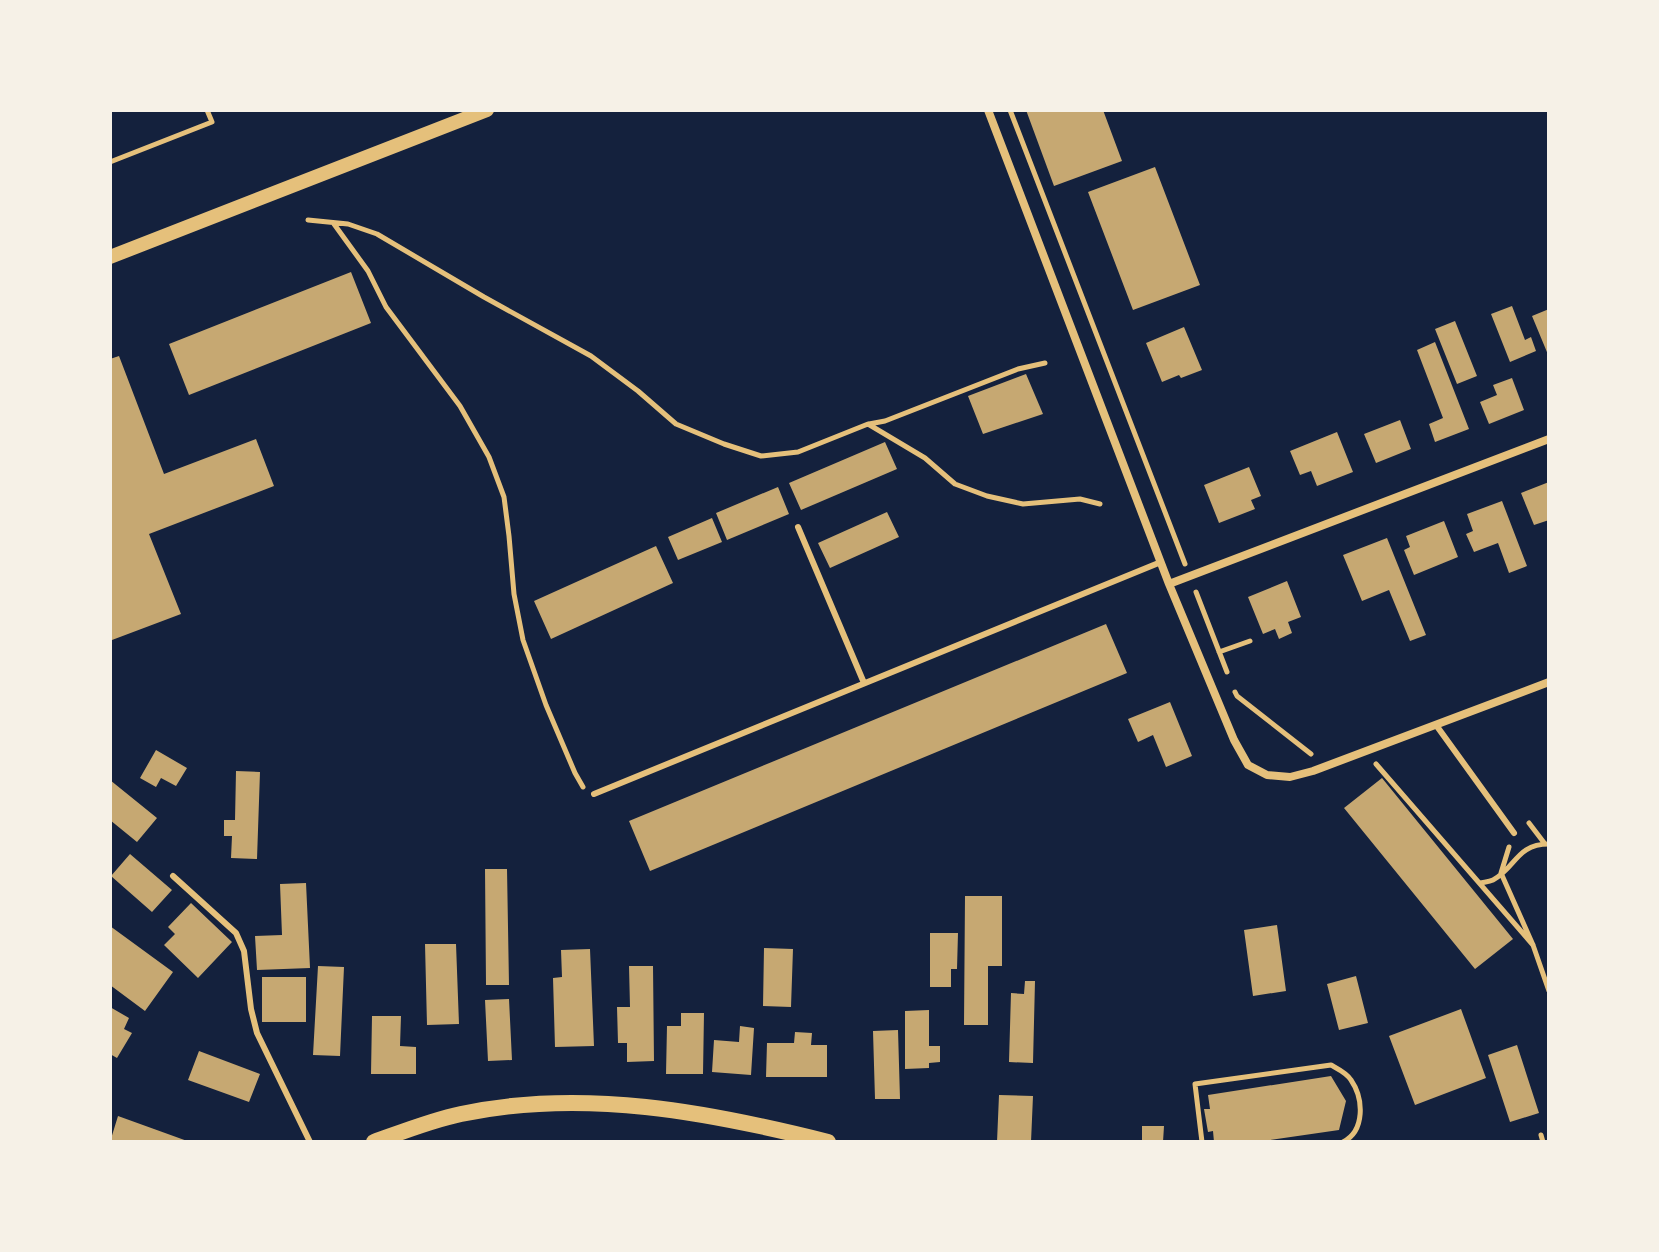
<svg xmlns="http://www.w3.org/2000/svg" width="1659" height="1252" font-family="Ubuntu,sans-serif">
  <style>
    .building { fill: #c6a872 }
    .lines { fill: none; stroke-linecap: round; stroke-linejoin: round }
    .path { stroke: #e5c07b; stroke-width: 5 }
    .service { stroke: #e5c07b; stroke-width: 6 }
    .minor { stroke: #e5c07b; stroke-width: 8 }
    .tertiary { stroke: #e5c07b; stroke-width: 14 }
    .secondary { stroke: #e5c07b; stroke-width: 16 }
  </style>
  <rect width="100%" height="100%" fill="#14213d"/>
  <!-- building -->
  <path class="building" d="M1026,110H1103L1122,161L1054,186Z
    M1155,167L1200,285L1133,310L1088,192Z
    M351,272L371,323L189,395L169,344Z
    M1512,306L1525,340L1531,337L1536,351L1510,362L1491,314Z
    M1549,309V357L1532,316Z
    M1455,321L1477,376L1457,384L1435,329Z
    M1184,327L1202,370L1181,378L1179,375L1162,382L1146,343Z
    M1435,342L1469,429L1435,442L1429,424L1443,418L1417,350Z
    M119,356L164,474L256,439L274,486L149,534L181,614L112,640L110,634V359Z
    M1026,374L1043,414L983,434L968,396Z
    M1512,378L1524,410L1489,424L1480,402L1497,395L1493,385Z
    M1400,420L1411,449L1376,463L1364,434Z
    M1337,432L1353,472L1317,486L1311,471L1300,475L1290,451Z
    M885,442L897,469L801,510L789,483Z
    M1249,467L1261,496L1251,500L1255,509L1219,523L1204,485Z
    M1549,482V520L1534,525L1521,493Z
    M778,487L789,514L727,540L716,513Z
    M1502,501L1527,566L1509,573L1498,543L1474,552L1466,534L1473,531L1467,514Z
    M887,512L899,537L830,568L818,543Z
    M712,518L722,542L678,560L668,537Z
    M1444,521L1458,557L1414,575L1404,550L1410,547L1406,536Z
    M1387,538L1426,635L1410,641L1389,590L1362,601L1343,555Z
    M656,546L673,583L551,639L534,601Z
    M1287,581L1301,617L1288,622L1292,633L1279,639L1275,629L1263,634L1248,597Z
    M1106,624L1127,673L650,871L629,821Z
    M1170,702L1192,756L1166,767L1153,735L1138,742L1128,719Z
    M156,750L187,768L176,786L161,778L156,787L140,778Z
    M236,771L260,772L257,859L231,858L232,836H224V820H235Z
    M1382,778L1513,939L1475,969L1344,808Z
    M110,780L157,818L137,842L110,820Z
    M130,854L172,890L152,912L111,876Z
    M485,869H507L509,985H486Z
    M306,883L310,968L257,970L255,936L282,935L280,884Z
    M965,896H1002V966H988V1025H964Z
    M191,903L232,942L198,978L164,945L175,934L168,927Z
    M1277,925L1286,991L1253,996L1244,930Z
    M110,926L173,972L145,1011L110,985Z
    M930,933H958L957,969H951V987H930Z
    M425,944H456L459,1024L427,1025Z
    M764,948L793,949L791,1007L763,1006Z
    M590,949L594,1046L555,1047L553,978L562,977L561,950Z
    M318,966L344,967L340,1056L313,1055Z
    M629,966H653L654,1061L627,1062V1043H618L617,1007H630Z
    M1356,976L1368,1023L1339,1030L1327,984Z
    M262,977H306V1022H262Z
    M1025,981H1035L1033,1063L1009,1062L1011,993L1024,994Z
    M509,999L512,1060L488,1061L485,1000Z
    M110,1007L129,1018L124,1029L132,1033L117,1058L110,1054Z
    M1461,1009L1486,1078L1415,1105L1389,1036Z
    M929,1010V1046H940V1062L929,1063V1068L905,1069V1011Z
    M681,1013H704L703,1074H666L667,1026H681Z
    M372,1016H401L400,1046L416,1047V1074H371Z
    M740,1026L754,1028L751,1075L712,1072L714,1040L739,1042Z
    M898,1030L900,1099H875L873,1031Z
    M795,1032L812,1033L811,1045H827V1077H766L767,1043H794Z
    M1517,1045L1539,1113L1510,1122L1488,1055Z
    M199,1051L260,1074L249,1102L188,1080Z
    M1331,1076L1346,1101L1339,1130L1257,1142H1214L1213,1131L1208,1132L1204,1109H1210L1208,1095Z
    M999,1095L1033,1096L1031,1142H997Z
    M118,1116L190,1142H110Z
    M1142,1126H1164L1163,1142H1142Z"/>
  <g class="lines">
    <!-- path -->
    <path class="path" d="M1010,110L1185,564
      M110,162L212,122L207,110
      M308,220L348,224L377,234L484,297L591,356L638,391L676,424L724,444L761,456L798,452L868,424L925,458L955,484L987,496L1023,504L1080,499L1100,504
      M334,224L368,271L386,307L460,406L489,457L504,497L509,536L514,594L523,640L546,705L575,773L583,787
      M869,424L885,421L1018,369L1045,363
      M1196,592L1227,672
      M1219,652L1250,641
      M1235,692L1237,696L1311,754
      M1376,764L1533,945
      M1529,823L1545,844
      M1509,847L1501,873L1533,945L1549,991
      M1480,883C1484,882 1489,882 1493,880C1516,868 1516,844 1549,844
      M1541,1135L1543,1142
      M1202,1142L1195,1084L1331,1065C1338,1069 1347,1073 1351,1080C1364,1099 1365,1131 1343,1142"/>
    <!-- service -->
    <path class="service" d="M798,527L864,683
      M1436,725L1514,833
      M594,794L1161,562
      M173,876L236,933L244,951L251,1009L257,1033L310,1142"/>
    <!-- minor -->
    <path class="minor" d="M988,110L1169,584L1234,740L1248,765L1267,775L1290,777L1313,771L1549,682
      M1169,584L1549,439"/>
    <!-- tertiary -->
    <path class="tertiary" d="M110,257L487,110"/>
    <!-- secondary -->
    <path class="secondary" d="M374,1142C402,1132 432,1120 461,1114C583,1088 709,1112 828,1142"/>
  </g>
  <!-- border -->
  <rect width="1659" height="1252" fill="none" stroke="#f6f1e7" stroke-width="224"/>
</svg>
